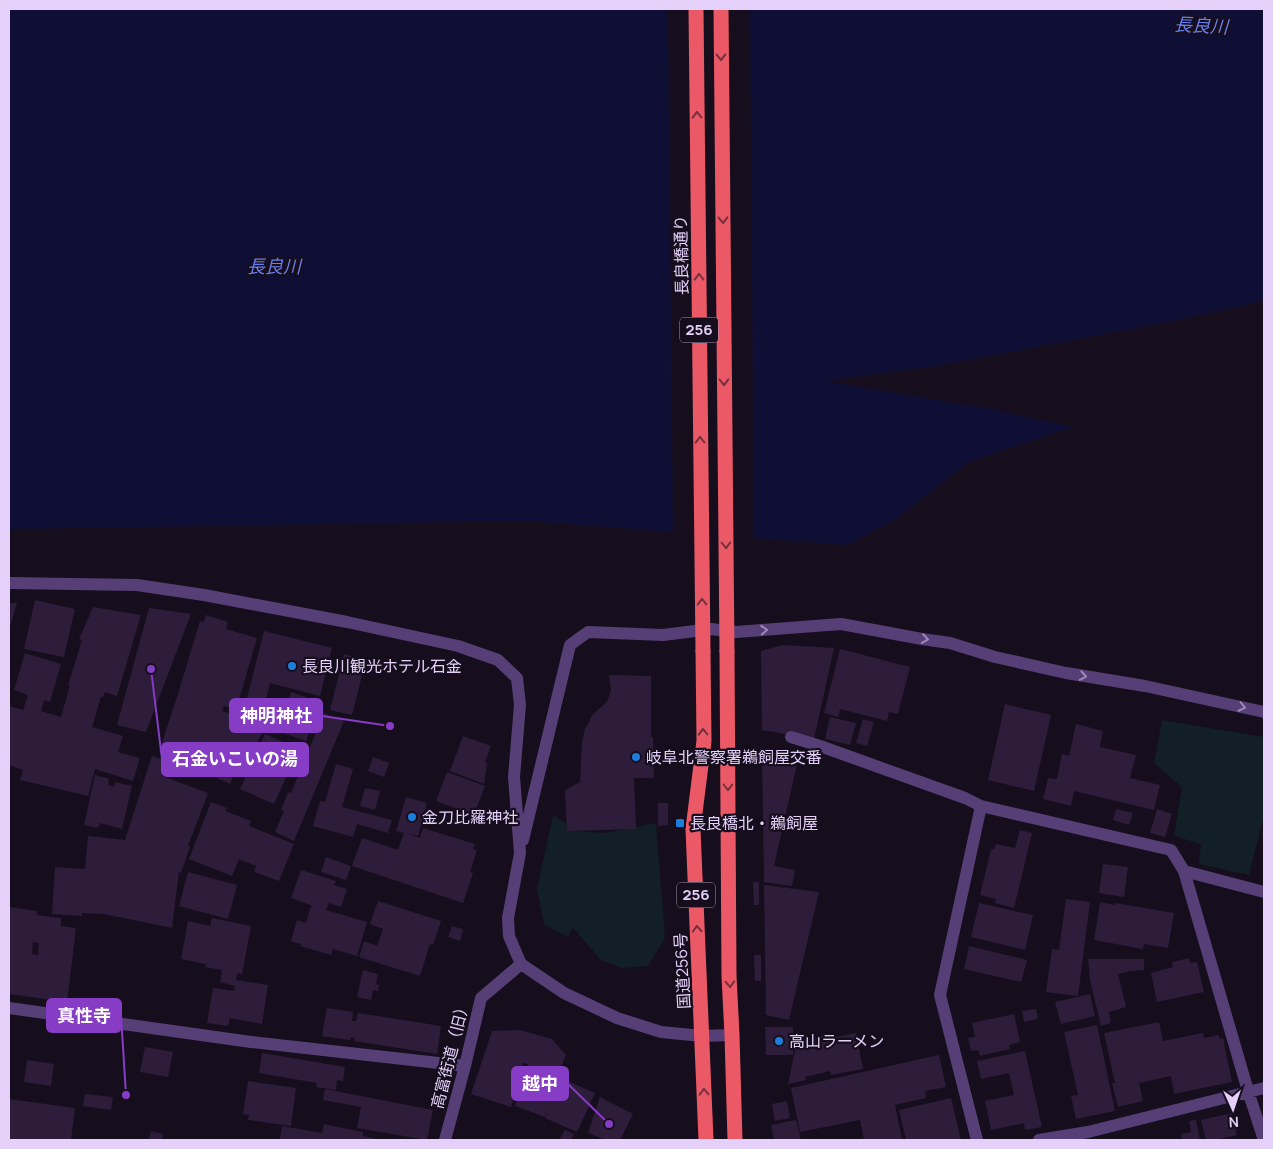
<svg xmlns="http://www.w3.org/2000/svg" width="1273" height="1149" font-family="Manrope,'Noto Sans JP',sans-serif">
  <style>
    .green { fill: #121f26 }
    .water { fill: #0f0e35 }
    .pier { fill: #160e1d }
    .building { fill: #2e1c3b; fill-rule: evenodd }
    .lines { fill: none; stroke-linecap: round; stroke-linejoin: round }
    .minor { stroke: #563f76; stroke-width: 12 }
    .highway { stroke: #eb5967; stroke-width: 15 }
    .highway-bridge { stroke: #eb5967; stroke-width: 15 }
    .oneway { stroke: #76303e }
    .oneway2 { stroke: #9d88b8 }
    .poi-dot { fill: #1b7eda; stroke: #160e1d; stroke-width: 2 }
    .labels { text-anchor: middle; stroke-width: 4.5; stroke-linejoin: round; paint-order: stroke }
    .shield { fill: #160e1d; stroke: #a696b7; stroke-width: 1 }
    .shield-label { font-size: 15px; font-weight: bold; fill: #e4d0f9 }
    .street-label { font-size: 16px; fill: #e4d0f9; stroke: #160e1d }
    .poi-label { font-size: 16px; fill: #e4d0f9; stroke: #160e1d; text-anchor: start }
    .water-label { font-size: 18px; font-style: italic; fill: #6a7eed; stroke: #160e1d }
    .leader { fill: none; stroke: #863cc5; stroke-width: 2 }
    .callout-dot { fill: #863cc5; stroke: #160e1d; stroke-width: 2 }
    .callout { fill: #863cc5; stroke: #863cc5; stroke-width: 2 }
    .callout-label { font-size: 18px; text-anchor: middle; font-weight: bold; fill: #fff }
  </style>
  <rect width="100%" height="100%" fill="#160e1d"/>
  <!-- green -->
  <path class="green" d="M1162,720L1264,737V815L1249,875L1199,864L1201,844L1174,836L1182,787L1154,763Z
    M553,815L578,831L606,833L656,823L665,938L648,966L622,968L602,961L573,928L567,937L544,924L537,889Z"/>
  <!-- water -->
  <path class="water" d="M9,9H1264V301L1183,319L937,366L825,381L991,409L1073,427L969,462L896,519L847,545L527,521L9,529Z"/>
  <!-- pier -->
  <path class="pier" d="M668,9H750L754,540L673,534Z"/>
  <!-- building -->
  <path class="building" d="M35,600L75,609L64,657L24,649Z
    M9,603H17L9,630Z
    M93,607L141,615L117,696L105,692L103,697H101L92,727L123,736L118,752L140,758L133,781L95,769L88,796L20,780L23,770L9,765V706L23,710L28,695L14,690L25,653L61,664L50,702L44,700L41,711L61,717L70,685H68L82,640L79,639Z
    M149,608L191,614L146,732L117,725Z
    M206,615L228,622L226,629L257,638L236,710L224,706L222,711L267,724L248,760L241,758L230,784L159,752L177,697L200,621L204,622Z
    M264,631L332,648L320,696L270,683L265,703L247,698Z
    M782,645L834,648L814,739L762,730L761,651Z
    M840,649L910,667L898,714L889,712L887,721L840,709L838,717L824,713Z
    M344,654L366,660L352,715L330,710Z
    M609,675L651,676V737H653L654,778H634L636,829L567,831L565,790L580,782L582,742L585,729L593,714L607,702L611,691Z
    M291,692L320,702L306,741L277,731Z
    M1005,704L1051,715L1034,791L988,780Z
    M324,713L344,721L294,841L275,832L284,811L281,810L288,792L291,793Z
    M830,717L856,723L850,745L825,739Z
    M863,719L874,722L867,746L856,743Z
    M1076,724L1103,731L1100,747L1136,755L1130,778L1160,785L1154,810L1074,791L1071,806L1043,799L1048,778L1057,779L1062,754L1069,756Z
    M265,734L299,749L274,804L240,789Z
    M463,736L491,746L485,762L487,763L484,784L450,771Z
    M762,755L797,764L774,866L795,870L792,886L764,882Z
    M152,756L167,761L162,776L208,793L188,846L190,847L181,873L179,872L172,928L104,914L82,913V916L52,914L55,867L85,869L88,836L125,840Z
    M373,757L389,763L384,777L368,771Z
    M336,764L353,769L342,807L392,820L388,833L357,824L353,837L313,826L320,801L325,802Z
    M447,772L485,786L474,815L436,801Z
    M95,775L109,779L108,785L114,787L115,782L132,786L122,829L100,823L98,828L84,825Z
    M365,788L380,791L375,810L360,806Z
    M406,797L427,803L418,836L406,833L420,838L423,828L475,844L473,849L477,850L470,872L473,873L463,903L352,866L362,838L398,850L404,833L396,831Z
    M211,802L227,808L225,811L251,821L249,826L294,844L279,881L254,872L256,866L239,859L232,876L189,859Z
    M658,803H668V825L658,826Z
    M1116,809L1133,813L1129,825L1113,820Z
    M1157,809L1172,814L1165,837L1150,833Z
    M1020,830L1032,833L1014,908L995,903L996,899L980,895L991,849H994L996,844L1015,848Z
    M326,857L351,866L346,880L321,872Z
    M1103,864L1128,867L1124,897L1099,893Z
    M301,870L336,881L334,885L347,889L341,907L329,903L326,910L367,922L357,956L333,949L331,955L300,946L301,944L291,941L297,920L306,923L311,906L316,907L291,898Z
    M188,872L237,885L228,919L179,906Z
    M753,882H759V905H754Z
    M764,885L819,892L789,1020L766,1015Z
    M1066,899L1090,902L1078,996L1046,992L1052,949L1059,950Z
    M378,901L441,921L433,945L430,944L420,976L359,957L364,941L377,946L383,929L370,924Z
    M1100,902L1115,905V903L1174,913L1168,948L1144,944L1143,949L1094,940Z
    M979,903L1033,915L1025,950L971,937Z
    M9,907L37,911V915L61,918V926L76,928L67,1002L9,994ZM33,942L39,943L38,955L32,954Z
    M212,918L251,926L242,974L237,973L236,980L268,985L262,1024L230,1018L228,1026L207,1023L213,988L234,991L235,986L220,982L222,970L205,967L206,964L181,959L188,921L210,926Z
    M452,926L463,929L460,941L448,937Z
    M969,946L1027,960L1021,982L964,969Z
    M754,955H761V981H755Z
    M1189,958L1190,963L1197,962L1204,992L1157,1002L1151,973L1173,967L1172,962Z
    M1088,959H1144V970L1130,971L1118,974L1126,1007L1109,1012L1111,1023L1101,1026L1090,980Z
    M363,970L378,974L376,984L379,985L378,991L373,990L371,1000L357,997Z
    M1090,994L1095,1016L1061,1024L1055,1002Z
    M327,1008L353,1012L352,1021H356L358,1013L441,1026L437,1054L354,1041V1038L351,1037L350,1040L322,1036Z
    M1036,1009L1038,1019L1024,1022L1022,1011Z
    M1014,1014L1020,1042L1009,1045L1010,1049L980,1056L978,1050L971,1051L968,1038L975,1037L972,1023Z
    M1159,1022L1163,1041L1203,1033L1204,1038L1219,1035L1220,1039L1223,1038L1232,1082L1174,1094L1171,1076L1139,1083L1143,1101L1118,1107L1112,1083H1115L1104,1033Z
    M1097,1025L1115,1111L1076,1119L1071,1096L1078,1095L1064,1032Z
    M765,1027H793V1055H766Z
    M520,1030L552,1039L566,1055L549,1095L555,1097L563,1079L595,1093L577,1132L545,1118L551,1103L545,1117L515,1106L528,1064L523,1063L516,1084L518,1085L511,1107L471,1094L492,1031Z
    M856,1033L863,1069L831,1075L830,1071L805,1077L806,1080L788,1084L797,1041L824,1035L825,1039Z
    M145,1047L173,1052L168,1077L140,1072Z
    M1025,1051L1042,1127L1025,1130L1024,1123L991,1130L985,1101L1014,1095L1009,1073L981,1079L977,1061Z
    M262,1053L345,1067L343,1081L337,1080L336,1090L316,1087L317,1083L259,1073Z
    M939,1055L946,1087L925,1091L926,1098L895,1105L902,1140H864L860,1120L800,1132L791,1088Z
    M27,1060L54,1064L51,1086L24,1082Z
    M248,1081L296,1088L291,1126L248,1120L249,1115L243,1114Z
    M325,1089L433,1110L427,1140L357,1128L361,1107L323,1100Z
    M85,1094L113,1097L111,1110L83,1106Z
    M600,1097L633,1114L620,1140H606L588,1133Z
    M951,1098L961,1140H906L899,1110Z
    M9,1099L75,1108L71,1140H9Z
    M787,1101L790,1118L775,1121L772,1104Z
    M1232,1113L1237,1135L1216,1140H1206L1201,1120Z
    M796,1120L801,1140H774L771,1125Z
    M1196,1120L1200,1140H1182L1181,1134L1191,1132L1189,1121Z
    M324,1124L363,1132V1136L382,1140H280L282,1126L322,1133Z
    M565,1130L574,1134L571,1140H559Z
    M151,1131L163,1134L162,1140H149Z"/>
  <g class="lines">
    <!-- minor -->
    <path class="minor" d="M9,583L137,585L204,595L347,622L458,646L498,660L517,678L520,705L514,777L520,853L508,918L509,936L521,964L564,993L617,1018L661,1032L702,1036L732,1035
      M791,737L820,746L965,798L981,806L1171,850L1184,871L1264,892
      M523,840L570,645L588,632L663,635L711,629L736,632L841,624L922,639L950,643L995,657L1066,673L1145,686L1264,712
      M1184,871L1248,1091L1264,1140
      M9,1008L251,1042L465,1066
      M445,1140L465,1066L481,998L521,964
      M977,1140L940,995L981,806
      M1039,1140L1088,1132L1264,1088"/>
    <!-- highway -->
    <path class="highway" d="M703,651L704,741L693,829L706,1140
      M727,651L729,976L732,1035L735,1140"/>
    <!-- highway-bridge -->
    <path class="highway-bridge" d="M696,9L703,651
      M721,9L727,651"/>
  </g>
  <!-- one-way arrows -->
  <defs><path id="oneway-chevron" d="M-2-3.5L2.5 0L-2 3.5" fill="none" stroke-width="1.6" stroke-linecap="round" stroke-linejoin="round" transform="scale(1.25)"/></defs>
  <g class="oneway">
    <use href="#oneway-chevron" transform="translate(721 57) rotate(89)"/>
    <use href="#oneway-chevron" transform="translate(697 115) rotate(-91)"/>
    <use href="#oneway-chevron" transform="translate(723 220) rotate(89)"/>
    <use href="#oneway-chevron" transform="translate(699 277) rotate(-91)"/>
    <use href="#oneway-chevron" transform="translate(724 382) rotate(89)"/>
    <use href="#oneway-chevron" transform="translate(700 440) rotate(-91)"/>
    <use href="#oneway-chevron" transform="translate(726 545) rotate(89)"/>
    <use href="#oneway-chevron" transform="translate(702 602) rotate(-91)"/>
    <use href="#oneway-chevron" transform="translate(703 732) rotate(-91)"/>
    <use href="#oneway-chevron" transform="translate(728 787) rotate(90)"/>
    <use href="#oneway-chevron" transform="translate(697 929) rotate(-93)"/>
    <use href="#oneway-chevron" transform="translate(730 984) rotate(87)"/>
    <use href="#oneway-chevron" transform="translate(704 1092) rotate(-92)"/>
  </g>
  <g class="oneway2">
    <use href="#oneway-chevron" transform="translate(764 630) rotate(-4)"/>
    <use href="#oneway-chevron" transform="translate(925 639) rotate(8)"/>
    <use href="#oneway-chevron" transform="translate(1083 676) rotate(10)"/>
    <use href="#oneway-chevron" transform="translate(1242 707) rotate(12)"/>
  </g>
  <!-- markers -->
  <g class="poi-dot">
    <circle cx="292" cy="666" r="5"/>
    <circle cx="636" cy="757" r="5"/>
    <circle cx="412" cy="817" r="5"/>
    <rect x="675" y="818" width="10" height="10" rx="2.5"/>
    <circle cx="779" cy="1041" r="5"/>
  </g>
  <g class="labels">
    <!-- shield labels -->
    <g class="shield">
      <rect x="680" y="317.5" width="38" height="25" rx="4"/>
      <rect x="677" y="882.5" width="38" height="25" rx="4"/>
    </g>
    <g class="shield-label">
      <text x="699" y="335">256</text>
      <text x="696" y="900">256</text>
    </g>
    <!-- street labels -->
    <g class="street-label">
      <text transform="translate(681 255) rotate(-91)" y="6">長良橋通り</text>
      <text transform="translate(682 971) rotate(-93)" y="6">国道256号</text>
      <text transform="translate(450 1054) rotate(-76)" y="6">高富街道（旧）</text>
    </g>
    <!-- poi labels -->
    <g class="poi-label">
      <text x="302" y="672">長良川観光ホテル石金</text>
      <text x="646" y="763">岐阜北警察署鵜飼屋交番</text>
      <text x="422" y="823">金刀比羅神社</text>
      <text x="690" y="829">長良橋北・鵜飼屋</text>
      <text x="789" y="1047">高山ラーメン</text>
    </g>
    <!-- water labels -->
    <g class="water-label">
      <text transform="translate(1201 26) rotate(3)" y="6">長良川</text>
      <text x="274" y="273">長良川</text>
    </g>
  </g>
  <!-- callouts -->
  <path class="leader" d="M390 726L322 716M151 669L162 759M126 1095L121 1015M609 1124L568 1084"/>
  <g class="callout-dot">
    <circle cx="390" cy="726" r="5"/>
    <circle cx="151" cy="669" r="5"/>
    <circle cx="126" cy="1095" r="5"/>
    <circle cx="609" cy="1124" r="5"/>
  </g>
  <g class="callout">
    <rect x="230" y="699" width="92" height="33" rx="5"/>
    <rect x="162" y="743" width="146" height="33" rx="5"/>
    <rect x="47" y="999" width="74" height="33" rx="5"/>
    <rect x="512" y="1067" width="56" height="33" rx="5"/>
  </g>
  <g class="callout-label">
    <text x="276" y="722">神明神社</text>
    <text x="235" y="765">石金いこいの湯</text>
    <text x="84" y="1022">真性寺</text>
    <text x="540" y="1090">越中</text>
  </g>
  <!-- border -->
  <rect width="1273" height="1149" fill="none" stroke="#e4d0f9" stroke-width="20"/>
  <!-- north arrow -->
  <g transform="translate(1233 1109) rotate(177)" stroke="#160e1d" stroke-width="4" paint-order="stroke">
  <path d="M0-4L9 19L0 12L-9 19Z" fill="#e4d0f9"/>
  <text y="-8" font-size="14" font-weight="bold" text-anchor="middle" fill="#e4d0f9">N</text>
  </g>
</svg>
